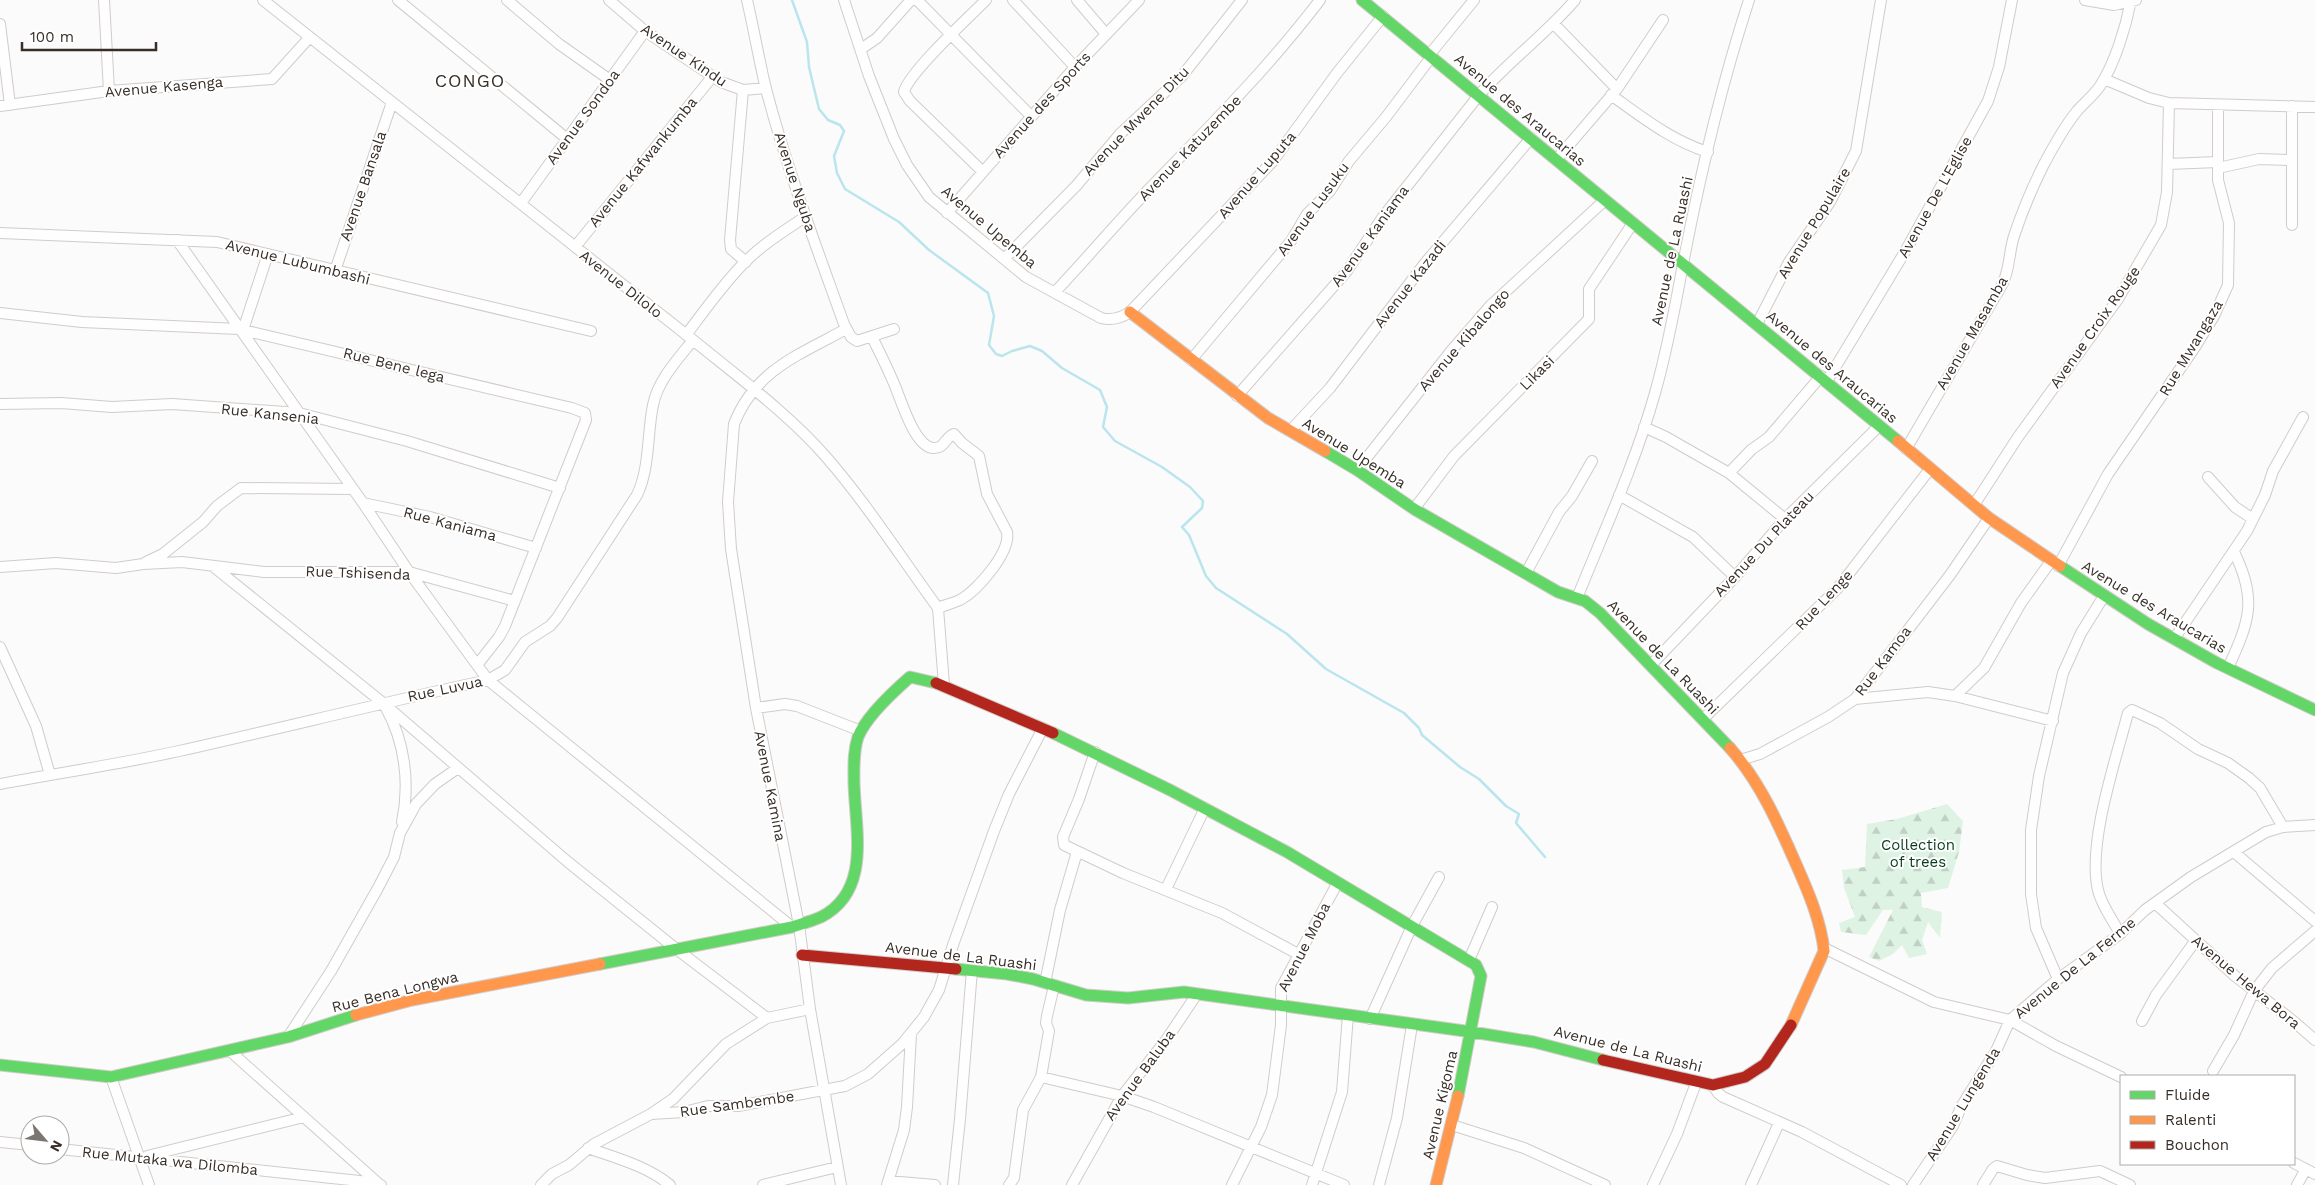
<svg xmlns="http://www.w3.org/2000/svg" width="2315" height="1185" font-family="'Work Sans',sans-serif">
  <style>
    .forest { fill: url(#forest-firs) }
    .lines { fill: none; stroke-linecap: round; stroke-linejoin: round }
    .stream { stroke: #bae5ee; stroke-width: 2.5 }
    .street-casing { stroke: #d1ccc9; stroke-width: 12 }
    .fast-casing { stroke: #d1ccc9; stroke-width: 13 }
    .slow-casing { stroke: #d1ccc9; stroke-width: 13 }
    .jam-casing { stroke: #d1ccc9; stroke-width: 13 }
    .street { stroke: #fefefe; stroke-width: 10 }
    .fast { stroke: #63d668; stroke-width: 11 }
    .slow { stroke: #ff974d; stroke-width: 11 }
    .jam { stroke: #b3261e; stroke-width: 11 }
    .labels { text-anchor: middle; stroke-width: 4; stroke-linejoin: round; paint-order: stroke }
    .street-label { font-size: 15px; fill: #382e27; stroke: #fff }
    .park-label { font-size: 15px; fill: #063c1e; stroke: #fff }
    .quarter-label { font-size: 18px; letter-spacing: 1px; fill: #382e27; stroke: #fff }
  </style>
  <defs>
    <pattern id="forest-firs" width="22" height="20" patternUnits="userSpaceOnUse" patternTransform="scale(1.25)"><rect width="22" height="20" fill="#dff3e4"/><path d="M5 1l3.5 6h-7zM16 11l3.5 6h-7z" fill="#c0d1c4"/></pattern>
  </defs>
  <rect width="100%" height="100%" fill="#fbfbfb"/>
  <!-- forest -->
  <path class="forest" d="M1947,804L1963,821L1959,852L1948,888L1921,893L1922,907L1942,912L1940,938L1928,922L1922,940L1927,954L1909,958L1902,945L1893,954L1879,961L1869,957L1893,910H1883L1866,935L1841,932L1839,923L1855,917L1844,888L1842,870L1865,867L1867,824L1897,819Z"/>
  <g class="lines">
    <!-- stream -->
    <path class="stream" d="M792,0L807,42L809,67L819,109L828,120L840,125L844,131L834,156L837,173L845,189L899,222L929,250L988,293L994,316L989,345L996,354L1002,356L1012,351L1030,346L1042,351L1062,368L1100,390L1107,407L1103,427L1115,441L1162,467L1190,487L1203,501L1202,508L1182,527L1189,535L1206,576L1216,588L1287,634L1326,669L1404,713L1419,728L1422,735L1460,767L1479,779L1506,806L1519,814L1516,823L1545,857"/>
    <!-- street casing -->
    <g class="street-casing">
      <path id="street" d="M104,0L109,91
        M263,0L693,340C737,376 790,415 827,458C867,504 902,559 938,608
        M398,0L566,138
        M507,0L559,44L610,80
        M609,0L645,31L721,82L743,90L766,88
        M747,0C754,30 759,60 766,89C787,169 816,246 844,324L851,337L857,341L894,329
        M844,0L869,76L894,139L907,165L929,197L1026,277L1101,318C1112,321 1121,318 1130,312L1273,161L1337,73L1383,16
        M917,0L1031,116
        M1013,0L1075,67
        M1077,0L1106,34
        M2085,0L2114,5L2136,0
        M0,24L10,105
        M1554,24L1617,89
        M861,49L877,38L911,0
        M1430,54L1474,0
        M2104,79L2149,98L2169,103L2315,107
        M743,90L730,240L731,249L746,262
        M1611,95C1642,117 1672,141 1708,152
        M0,106L109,91L272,79L309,38
        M1556,160L1617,89L1663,20
        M2168,164L2218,162
        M2218,168L2259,159L2291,160
        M982,171L910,101L904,92C908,73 969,17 986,0
        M521,203L645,31
        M947,213L1075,67L1139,0
        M2292,225V106
        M0,233L217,242L591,331
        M177,240L363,503L409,572L488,680L792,927
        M575,247L712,77
        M1004,259L1076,186L1120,134L1182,76L1242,0
        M335,271L392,102
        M1055,292C1088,257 1119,220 1152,186C1212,124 1268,68 1320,0
        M0,313L82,322L239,329L572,408L585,413L586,420L505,626L499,637L477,665
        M1757,324L1789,262L1830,202L1856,151L1881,0
        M243,330L268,254
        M686,335C705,310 723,284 745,262C763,244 784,231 805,217
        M872,337C879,351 886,365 892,379C900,395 913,446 933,448C945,449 945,437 954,434L962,443L979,456L987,494L1007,532C1011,552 977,591 960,600C953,603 945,605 938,608
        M1191,360L1291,241L1307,214L1330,191L1349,161L1386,117L1432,56
        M1827,381L1906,250L1988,101L1999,67L2012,0
        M1237,396L1347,271L1382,218L1479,95C1509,61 1546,34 1575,0
        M0,404L61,403L112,407L172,404L299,413L407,441L560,488
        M1644,427L1666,437L1729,473L1785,519
        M1290,431L1330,388L1425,263L1531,138
        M1906,449L2003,283C2010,268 2009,251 2014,236C2022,212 2032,188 2043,166C2053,147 2064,127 2077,111C2085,102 2094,95 2100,86C2115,63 2126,27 2131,0
        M1357,470L1451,351L1490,306L1605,200
        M1729,473L1751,450L1769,437L1821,376
        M2208,477L2235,507L2253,519
        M1619,495L1693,537L1735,577
        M363,503L430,517L536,548
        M1974,505L2018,437L2118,299L2161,225L2167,192L2169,103
        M1414,509L1454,456L1589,319V289L1633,223
        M146,562L163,554L203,522L217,506L241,488L352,489
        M2058,566L2108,474L2195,347L2214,316L2228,285L2229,223L2218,180V105
        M0,567L56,563L116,568L143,564L182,562L264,572H409L515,601
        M214,567L383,703L568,862L675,948L767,1018L810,1009
        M1526,573L1559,512L1572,496L1592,461
        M1577,598C1604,531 1635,464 1655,393C1667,351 1675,308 1683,264C1700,175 1721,86 1749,0
        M938,608L944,685
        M2174,639L2247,531L2265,495L2273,471L2303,417
        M0,647L36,726L50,775
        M1652,664L1735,577L1785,519L1879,426
        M2228,668C2249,622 2258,600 2234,552
        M1955,696L1984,668L2021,603L2051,561
        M1855,699L1928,692L1955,696L2053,721
        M386,708C405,742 410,784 402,822
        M756,708L785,704L797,706L861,731
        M1703,719L1837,589L1930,469
        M1095,752L1079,799L1063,837L1064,845L1123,873L1222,913L1298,954
        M1740,760L1760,754L1828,717L1855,699L1950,575L1989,518
        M0,784C59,773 120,764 179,751C282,728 385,702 488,680L505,670L525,642L550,626L557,618L637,495C650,468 647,434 653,405C658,380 678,359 693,340
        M2235,853L2315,921
        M1166,889L1205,808
        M2155,903L2235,976L2292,1020L2315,1040
        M2120,934C2113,920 2101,905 2098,890C2087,844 2116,759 2128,713L2132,710L2160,723L2198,749L2228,763L2249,778L2260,788L2283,827
        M1824,948L1934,1002L2010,1020L2058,979L2120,934L2145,910L2191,877L2266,832L2283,827L2315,825
        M1469,960L1492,907
        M2058,979L2036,928L2031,894V830L2039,776L2063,673L2081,633L2104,596
        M1045,983L1060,910L1077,852
        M1370,1019L1412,926L1439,877
        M2142,1021L2156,995L2196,940
        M288,1037L331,971L378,888L394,857L400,833L416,804L435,784L458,768
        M230,1051L379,1184
        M2213,1071L2234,1035L2254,991L2272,968L2315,931
        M111,1077L149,1185
        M1041,1077L1122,1096L1154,1107L1344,1185
        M1713,1085L1718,1093L1723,1097L1802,1132L1901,1185
        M651,1114L684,1112L708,1106H738L845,1086L868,1074L902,1044L924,1017L939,990L953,945L994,831L1009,794L1043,728
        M1452,1125L1524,1148L1605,1185
        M0,1142L30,1145
        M588,1148C616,1158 647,1166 670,1185
        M60,1149L369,1182L381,1185
        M147,1156L304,1117
        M2294,1163L2315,1174
        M888,1181L935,1185
        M541,1185L552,1174L569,1165L594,1144L651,1114L673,1099L726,1044L767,1018
        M763,1185L837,1167
        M841,1185L810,1009L799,925L756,708L731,549L728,502L734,424C755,370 799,355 846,329
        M887,1185L904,1130L907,1107L911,1034
        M953,1185L960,1119L972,970
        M1009,1185L1014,1178L1023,1110L1041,1077L1049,1031L1046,1023L1047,1016L1054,986
        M1072,1185L1122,1096L1166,1040L1197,994
        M1232,1185L1261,1127L1272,1095L1281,1025V988L1338,882
        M1312,1185L1342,1092L1348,1015
        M1379,1185L1397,1118L1412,1025
        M1653,1185L1677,1134L1696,1083
        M1751,1185L1779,1123
        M1913,1185L1953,1126L1961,1107L1996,1051L2010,1020L2056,1046L2121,1077
        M1983,1185L1993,1169L1997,1166L2027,1175L2045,1178L2100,1171L2130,1185
        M2297,1185L2306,1169"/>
    </g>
    <!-- fast casing -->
    <g class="fast-casing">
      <path id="fast" d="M1362,0L1898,441
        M1325,451L1357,470L1414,509L1558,592L1585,601L1600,613L1730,748
        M2060,566L2148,624L2217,663L2315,710
        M1053,733L1170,790L1287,852L1476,965L1481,976L1458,1096
        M600,964L792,927C801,924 812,921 821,917C872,891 855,829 854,782C854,768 853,752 858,737C866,717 894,691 910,677L936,683
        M956,969L1007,974L1033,979L1086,995L1128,998L1184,992L1472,1032L1534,1042L1603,1060
        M0,1065L111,1077L288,1037L356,1015"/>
    </g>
    <!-- slow casing -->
    <g class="slow-casing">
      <path id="slow" d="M1130,312L1268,418L1325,451
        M1898,441L1989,518L2060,566
        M1730,748C1760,782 1778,823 1796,864C1808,891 1821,921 1824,951L1791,1025
        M356,1015L412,1000L600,964
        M1436,1185L1458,1096"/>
    </g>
    <!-- jam casing -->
    <g class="jam-casing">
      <path id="jam" d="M936,683L1053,733
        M802,955L956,969
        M1603,1060L1713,1085L1745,1077L1765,1064L1791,1025"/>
    </g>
    <!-- street -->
    <use href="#street" class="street"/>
    <!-- fast -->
    <use href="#fast" class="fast"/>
    <!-- slow -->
    <use href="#slow" class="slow"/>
    <!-- jam -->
    <use href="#jam" class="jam"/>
  </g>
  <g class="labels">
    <!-- street labels -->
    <g class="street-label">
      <text transform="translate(684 55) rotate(34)" y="5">Avenue Kindu</text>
      <text transform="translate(164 87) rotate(-5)" y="5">Avenue Kasenga</text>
      <text transform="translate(1042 105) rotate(-48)" y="5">Avenue des Sports</text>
      <text transform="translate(1520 110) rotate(40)" y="5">Avenue des Araucarias</text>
      <text transform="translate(583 117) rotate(-54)" y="5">Avenue Sondoa</text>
      <text transform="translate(1136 121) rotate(-46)" y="5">Avenue Mwene Ditu</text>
      <text transform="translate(1190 148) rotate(-46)" y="5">Avenue Katuzembe</text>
      <text transform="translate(643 162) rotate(-51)" y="5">Avenue Kafwankumba</text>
      <text transform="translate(1257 175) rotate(-49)" y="5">Avenue Luputa</text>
      <text transform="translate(795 182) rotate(72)" y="5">Avenue Nguba</text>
      <text transform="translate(363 186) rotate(-71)" y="5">Avenue Bansala</text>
      <text transform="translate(1935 197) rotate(-61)" y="5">Avenue De L'Eglise</text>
      <text transform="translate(1313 209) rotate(-54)" y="5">Avenue Lusuku</text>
      <text transform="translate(1814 223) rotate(-59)" y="5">Avenue Populaire</text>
      <text transform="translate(989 227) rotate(40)" y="5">Avenue Upemba</text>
      <text transform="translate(1370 236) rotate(-54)" y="5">Avenue Kaniama</text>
      <text transform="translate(1672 251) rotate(-78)" y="5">Avenue de La Ruashi</text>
      <text transform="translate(298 262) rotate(14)" y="5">Avenue Lubumbashi</text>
      <text transform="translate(621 284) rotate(38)" y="5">Avenue Dilolo</text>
      <text transform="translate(1410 284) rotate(-52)" y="5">Avenue Kazadi</text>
      <text transform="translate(2095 327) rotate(-55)" y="5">Avenue Croix Rouge</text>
      <text transform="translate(1972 333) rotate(-60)" y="5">Avenue Masamba</text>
      <text transform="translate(1464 340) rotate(-49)" y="5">Avenue Kibalongo</text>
      <text transform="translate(2191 348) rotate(-59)" y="5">Rue Mwangaza</text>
      <text transform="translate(394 365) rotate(14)" y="5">Rue Bene lega</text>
      <text transform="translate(1832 367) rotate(40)" y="5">Avenue des Araucarias</text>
      <text transform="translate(1537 373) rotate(-45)" y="5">Likasi</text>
      <text transform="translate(270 414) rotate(6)" y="5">Rue Kansenia</text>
      <text transform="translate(1354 453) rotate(32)" y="5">Avenue Upemba</text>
      <text transform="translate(450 524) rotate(15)" y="5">Rue Kaniama</text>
      <text transform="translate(1764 544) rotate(-47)" y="5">Avenue Du Plateau</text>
      <text transform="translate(358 573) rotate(2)" y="5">Rue Tshisenda</text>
      <text transform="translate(1824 600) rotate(-47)" y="5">Rue Lenge</text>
      <text transform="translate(2154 607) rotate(31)" y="5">Avenue des Araucarias</text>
      <text transform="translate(1663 657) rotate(46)" y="5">Avenue de La Ruashi</text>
      <text transform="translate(1883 661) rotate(-53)" y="5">Rue Kamoa</text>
      <text transform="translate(445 689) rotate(-12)" y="5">Rue Luvua</text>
      <text transform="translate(770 786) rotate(79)" y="5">Avenue Kamina</text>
      <text transform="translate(1304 947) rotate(-63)" y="5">Avenue Moba</text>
      <text transform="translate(961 956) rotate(7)" y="5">Avenue de La Ruashi</text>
      <text transform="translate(2075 968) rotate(-39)" y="5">Avenue De La Ferme</text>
      <text transform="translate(2246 982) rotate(40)" y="5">Avenue Hewa Bora</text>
      <text transform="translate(395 992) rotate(-14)" y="5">Rue Bena Longwa</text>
      <text transform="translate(1628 1049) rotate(14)" y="5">Avenue de La Ruashi</text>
      <text transform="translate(1140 1075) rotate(-54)" y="5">Avenue Baluba</text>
      <text transform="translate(737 1104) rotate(-8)" y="5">Rue Sambembe</text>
      <text transform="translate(1963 1104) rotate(-59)" y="5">Avenue Lungenda</text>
      <text transform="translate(1440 1105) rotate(-77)" y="5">Avenue Kigoma</text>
      <text transform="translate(170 1161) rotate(6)" y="5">Rue Mutaka wa Dilomba</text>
    </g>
    <!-- park labels -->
    <g class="park-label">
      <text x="1918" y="850">Collection<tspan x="1918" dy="17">of trees</tspan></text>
    </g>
    <!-- quarter labels -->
    <g class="quarter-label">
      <text x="470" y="87">CONGO</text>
    </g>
  </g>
  <!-- legend -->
  <rect x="2120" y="1075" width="175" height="90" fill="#ffffff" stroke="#afaba9"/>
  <rect x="2130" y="1091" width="25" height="8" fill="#63d668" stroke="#afaba9"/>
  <text x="2165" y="1100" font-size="15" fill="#382e27">Fluide</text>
  <rect x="2130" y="1116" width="25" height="8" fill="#ff974d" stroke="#afaba9"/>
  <text x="2165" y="1125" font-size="15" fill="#382e27">Ralenti</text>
  <rect x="2130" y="1141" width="25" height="8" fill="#b3261e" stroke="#afaba9"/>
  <text x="2165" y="1150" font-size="15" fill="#382e27">Bouchon</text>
  <!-- north arrow -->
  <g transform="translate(45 1140) rotate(118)"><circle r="24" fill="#ffffff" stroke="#afaba9"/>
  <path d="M0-4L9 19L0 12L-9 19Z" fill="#7c7671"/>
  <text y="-8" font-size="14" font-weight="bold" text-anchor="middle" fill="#382e27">N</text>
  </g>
  <!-- scale -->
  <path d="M22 42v8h134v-8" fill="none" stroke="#382e27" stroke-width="2.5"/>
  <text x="30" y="42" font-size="15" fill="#382e27" stroke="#ffffff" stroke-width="4" paint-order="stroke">100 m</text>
</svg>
